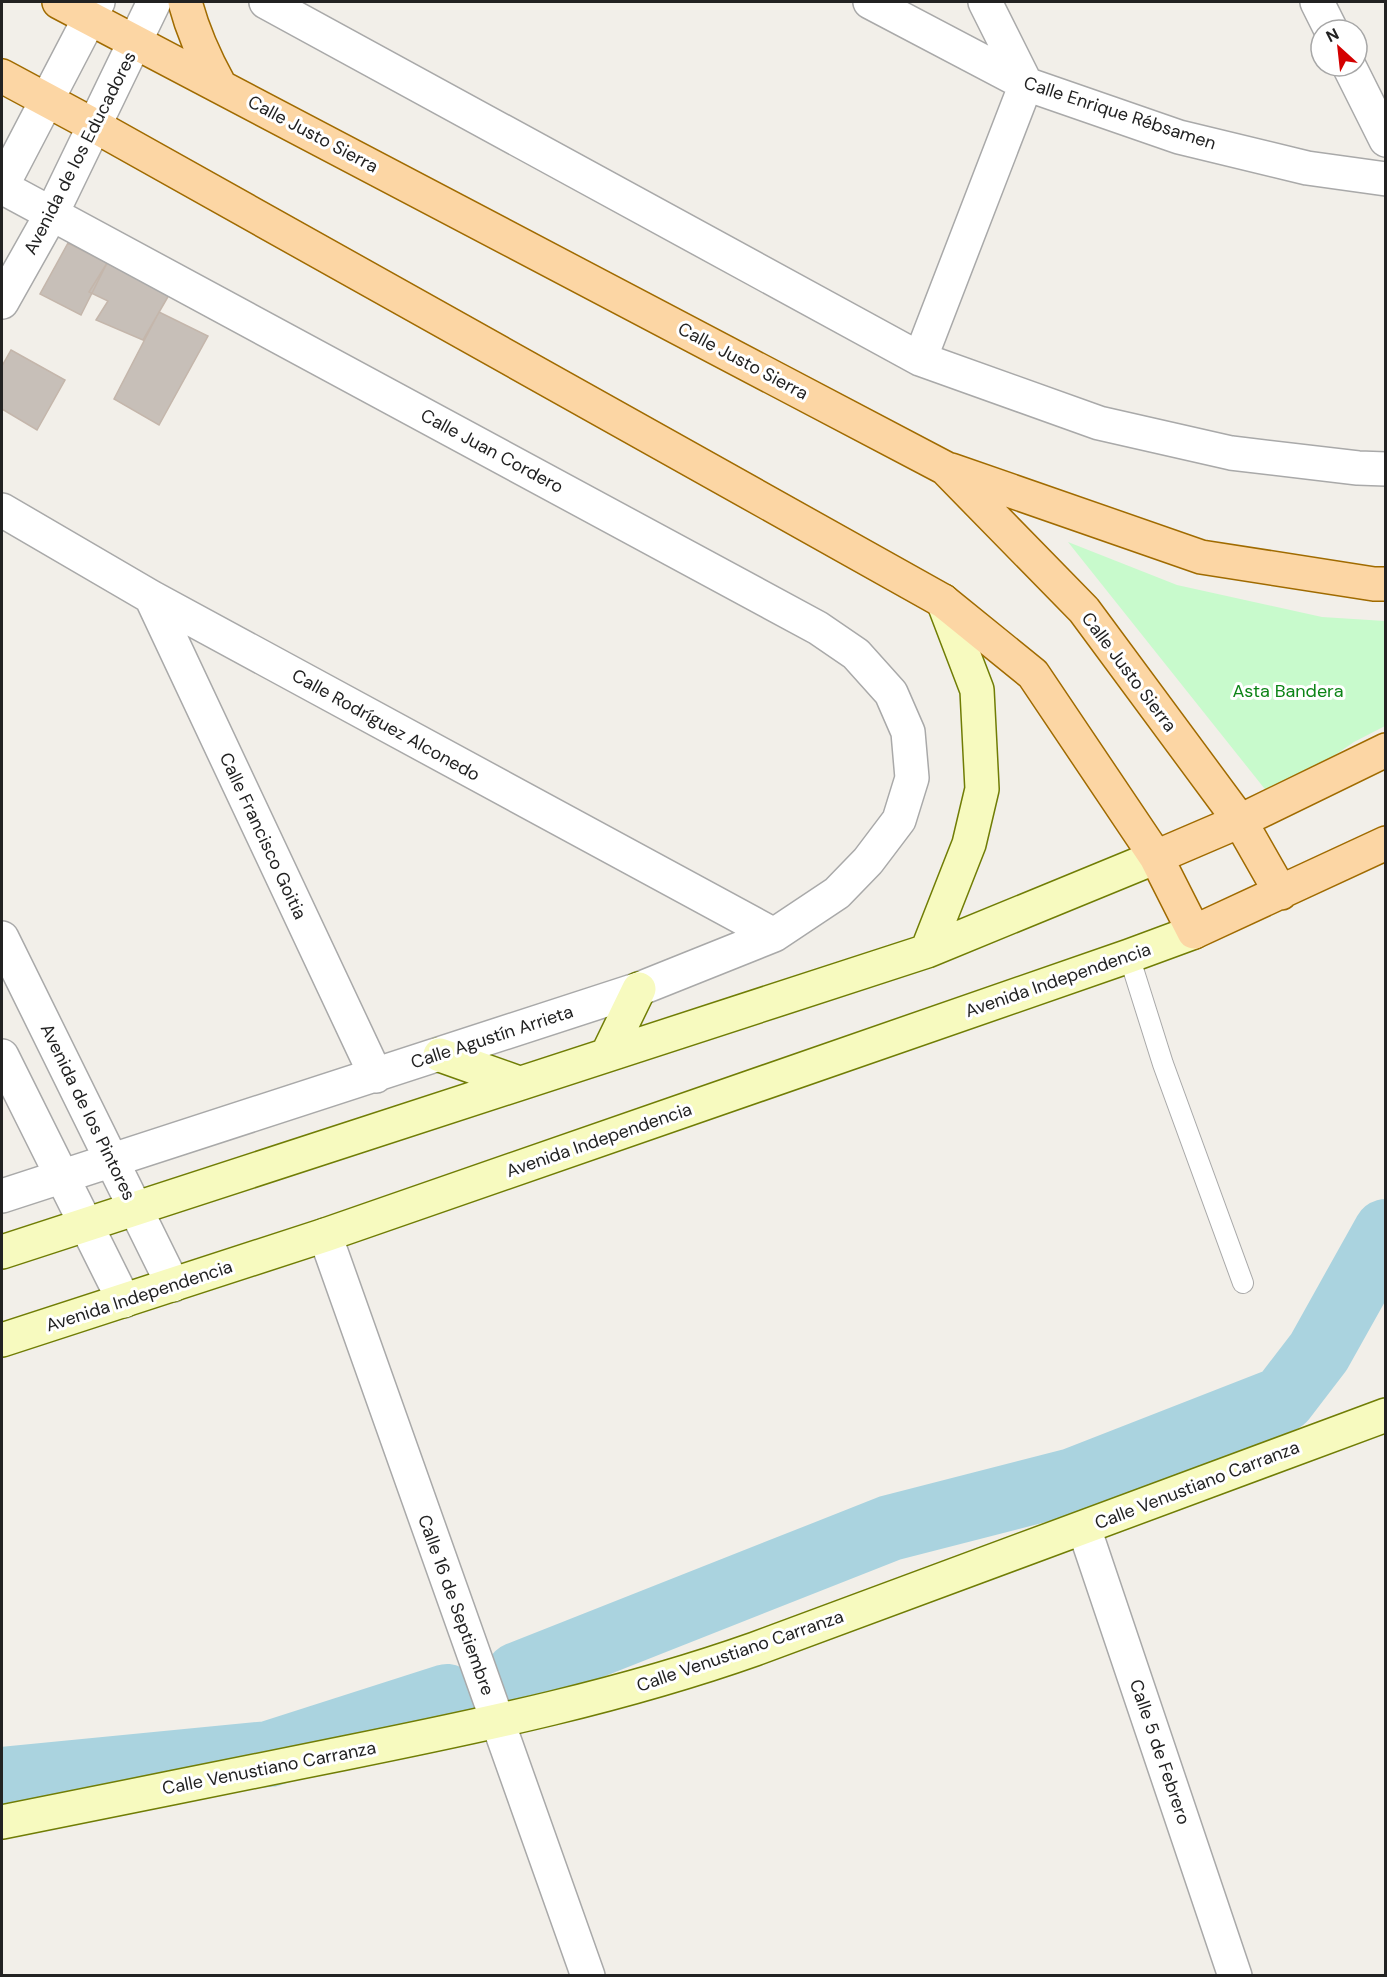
<svg xmlns="http://www.w3.org/2000/svg" width="1387" height="1977" font-family="'DM Sans',sans-serif">
  <style>
    .park { fill: #c8facc }
    .lines { fill: none; stroke-linecap: round; stroke-linejoin: round }
    .river { stroke: #aad3df; stroke-width: 66 }
    .building { fill: #c7bfb8; stroke: #c4b6ab; stroke-width: 1.5 }
    .lane-casing { stroke: #a9a9a9; stroke-width: 22 }
    .street-casing { stroke: #a9a9a9; stroke-width: 36 }
    .secondary-casing { stroke: #707d05; stroke-width: 36 }
    .primary-casing { stroke: #a06b00; stroke-width: 36 }
    .lane { stroke: #fff; stroke-width: 20 }
    .street { stroke: #fff; stroke-width: 33 }
    .secondary { stroke: #f7fabf; stroke-width: 33 }
    .primary { stroke: #fcd6a4; stroke-width: 33 }
    .labels { text-anchor: middle; stroke-width: 6; stroke-linejoin: round; paint-order: stroke }
    .street-label { font-size: 18px; fill: #222; stroke: #fff }
    .park-label { font-size: 18px; fill: #0c8416; stroke: #fff }
  </style>
  <rect width="100%" height="100%" fill="#f2efe9"/>
  <!-- park -->
  <path class="park" d="M1068,542L1177,585L1322,617L1385,621V726L1354,742L1272,798Z"/>
  <g class="lines">
    <!-- river -->
    <path class="river" d="M518,1675L890,1528L1073,1481L1283,1399L1319,1352L1386,1232
      M2,1780L269,1754L447,1697"/>
  </g>
  <!-- building -->
  <path class="building" d="M68,243L107,263L81,315L40,294Z
    M107,263L169,295L143,340L96,320L108,301L89,292Z
    M159,312L208,336L159,425L114,399Z
    M11,350L65,380L37,430L2,409V366Z"/>
  <g class="lines">
    <!-- lane casing -->
    <g class="lane-casing">
      <path id="lane" d="M1129,956L1163,1064L1243,1283"/>
    </g>
    <!-- street casing -->
    <g class="street-casing">
      <path id="street" d="M266,2L920,359L1099,423L1231,453L1358,468L1386,469
        M870,2L1026,84L1179,137L1307,168L1386,179
        M1317,2L1331,30
        M1349,66L1386,140
        M2,186L98,2
        M2,187L818,628L856,654L891,693L908,732L912,778L899,820L868,861L837,893L774,935L639,989L2,1196
        M2,302L52,213L154,2
        M920,359L1026,84L985,2
        M2,510L151,597L774,935
        M151,597L376,1076
        M2,938L173,1285
        M2,1056L124,1301
        M325,1235L588,1976
        M1084,1528L1235,1976"/>
    </g>
    <!-- secondary casing -->
    <g class="secondary-casing">
      <path id="secondary" d="M927,951L969,844L982,789L977,690L943,601
        M440,1055L519,1083
        M607,1055L639,989
        M2,1252L927,951L1156,857
        M2,1340L325,1235L1129,956L1194,932
        M2,1822C116,1799 231,1776 345,1753C484,1725 622,1696 755,1649L1386,1415"/>
    </g>
    <!-- primary casing -->
    <g class="primary-casing">
      <path id="primary" d="M59,2L945,468L1084,610L1240,821L1281,893
        M185,2C193,32 204,57 219,84
        M2,76L95,126L943,601L1033,674L1156,857L1194,932L1386,843
        M951,470L1201,557L1374,584H1386
        M1156,857L1240,821L1386,750"/>
    </g>
    <!-- lane -->
    <use href="#lane" class="lane"/>
    <!-- street -->
    <use href="#street" class="street"/>
    <!-- secondary -->
    <use href="#secondary" class="secondary"/>
    <!-- primary -->
    <use href="#primary" class="primary"/>
  </g>
  <g class="labels">
    <!-- street labels -->
    <g class="street-label">
      <text transform="translate(1120 113) rotate(18)" y="6">Calle Enrique Rébsamen</text>
      <text transform="translate(313 134) rotate(28)" y="6">Calle Justo Sierra</text>
      <text transform="translate(80 153) rotate(-63)" y="6">Avenida de los Educadores</text>
      <text transform="translate(743 361) rotate(28)" y="6">Calle Justo Sierra</text>
      <text transform="translate(492 451) rotate(28)" y="6">Calle Juan Cordero</text>
      <text transform="translate(1129 672) rotate(53)" y="6">Calle Justo Sierra</text>
      <text transform="translate(386 725) rotate(29)" y="6">Calle Rodríguez Alconedo</text>
      <text transform="translate(263 836) rotate(65)" y="6">Calle Francisco Goitia</text>
      <text transform="translate(1058 980) rotate(-19)" y="6">Avenida Independencia</text>
      <text transform="translate(492 1037) rotate(-18)" y="6">Calle Agustín Arrieta</text>
      <text transform="translate(88 1112) rotate(64)" y="6">Avenida de los Pintores</text>
      <text transform="translate(599 1140) rotate(-19)" y="6">Avenida Independencia</text>
      <text transform="translate(139 1296) rotate(-18)" y="6">Avenida Independencia</text>
      <text transform="translate(1197 1485) rotate(-21)" y="6">Calle Venustiano Carranza</text>
      <text transform="translate(456 1605) rotate(70)" y="6">Calle 16 de Septiembre</text>
      <text transform="translate(740 1651) rotate(-19)" y="6">Calle Venustiano Carranza</text>
      <text transform="translate(1160 1752) rotate(71)" y="6">Calle 5 de Febrero</text>
      <text transform="translate(269 1768) rotate(-11)" y="6">Calle Venustiano Carranza</text>
    </g>
    <!-- park labels -->
    <g class="park-label">
      <text x="1288" y="697">Asta Bandera</text>
    </g>
  </g>
  <!-- border -->
  <rect width="1387" height="1977" fill="none" stroke="#222222" stroke-width="6"/>
  <!-- north arrow -->
  <g transform="translate(1339 48) rotate(333)"><circle r="28" fill="#ffffff" stroke="#a7a7a7" stroke-width="1.5"/>
  <path d="M0-4.5L10 22L0 15L-10 22Z" fill="#d40000"/>
  <text y="-9" font-size="16" font-weight="bold" text-anchor="middle" fill="#222222">N</text>
  </g>
</svg>
